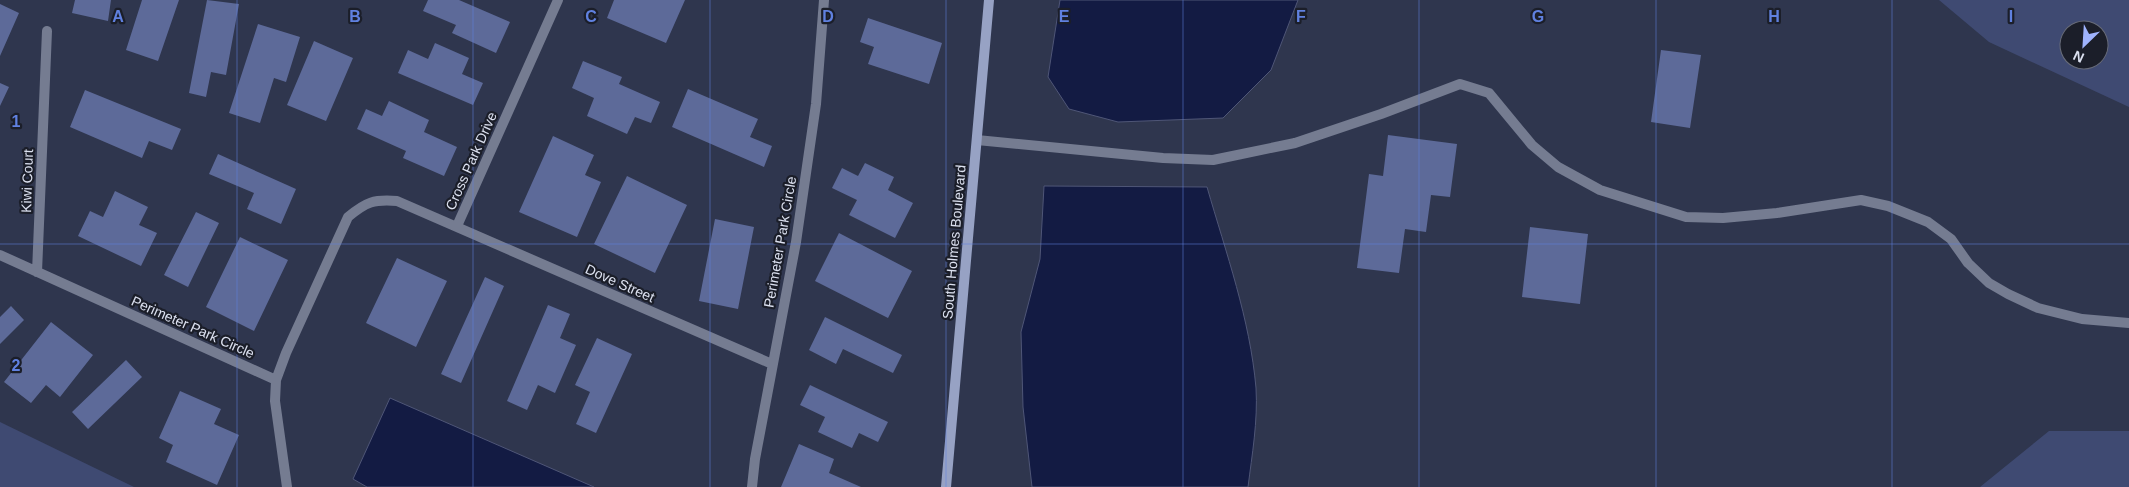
<svg xmlns="http://www.w3.org/2000/svg" width="2129" height="487" font-family="Helvetica,sans-serif">
  <style>
    .green { fill: #3f4a72; fill-rule: evenodd }
    .water { fill: #131b43; stroke: #4f5677 }
    .building { fill: #5d6a99 }
    .lines { fill: none; stroke-linecap: round; stroke-linejoin: round }
    .service { stroke: #757c91; stroke-width: 10 }
    .minor { stroke: #757c91; stroke-width: 10 }
    .secondary { stroke: #97a2c4; stroke-width: 10 }
    .grid { fill: none; stroke: #6081e0; stroke-width: 1; stroke-opacity: 0.55 }
    .labels { text-anchor: middle; stroke-width: 4.5; stroke-linejoin: round; paint-order: stroke }
    .street-label { font-size: 14px; fill: #dce1f0; stroke: #1b1e29 }
    .grid-label { font-size: 16px; text-anchor: middle; font-weight: bold; fill: #6081e0; stroke: #1b1e29; stroke-width: 4.5; stroke-linejoin: round; paint-order: stroke }
  </style>
  <rect width="100%" height="100%" fill="#2f364e"/>
  <!-- green -->
  <path class="green" d="M1939,0H2129V107L1989,42ZM2069,30H2099V60H2069Z
    M0,422L134,487H0Z
    M2049,431H2129V487H1980Z"/>
  <!-- water -->
  <path class="water" d="M1060,0H1298L1271,70L1223,118L1118,122L1069,109L1048,77Z
    M1044,186L1207,187C1226,253 1250,319 1256,388C1258,421 1252,455 1248,487H1032L1023,407L1021,332L1040,259Z
    M390,398L594,487H367L353,479Z"/>
  <!-- building -->
  <path class="building" d="M75,0H111L108,21L72,13Z
    M142,0H179L158,61L126,50Z
    M207,0L239,4L226,75L211,72L206,97L189,93Z
    M428,0H459L510,22L496,53L452,33L456,25L423,11Z
    M614,0H685L666,43L607,18Z
    M0,4L19,13L0,56Z
    M868,18L942,43L929,84L868,64L874,47L860,42Z
    M258,24L300,37L286,82L274,78L260,123L229,113Z
    M314,41L353,58L326,121L287,105Z
    M435,43L469,58L462,74L483,83L473,105L398,73L408,50L428,59Z
    M1661,50L1701,55L1690,128L1651,122Z
    M583,61L622,77L619,84L660,102L651,123L635,117L627,134L587,116L594,98L572,88Z
    M0,83L9,87L0,106Z
    M688,89L758,119L750,137L772,146L764,167L672,127Z
    M85,90L181,129L172,150L149,141L142,158L70,127Z
    M389,101L429,120L424,132L457,147L444,176L403,158L406,151L357,129L366,109L382,116Z
    M1388,135L1457,144L1450,197L1431,195L1426,232L1405,229L1399,273L1357,268L1369,174L1383,176Z
    M553,136L594,155L585,175L601,182L577,237L519,212Z
    M218,154L296,189L281,224L247,209L254,193L209,174Z
    M865,163L894,177L888,190L913,203L895,238L849,215L857,200L832,188L842,168L858,176Z
    M627,176L687,205L655,273L594,244Z
    M115,191L148,207L139,225L157,233L141,266L78,236L90,211L103,217Z
    M196,212L219,223L188,287L164,275Z
    M715,219L754,227L738,309L699,301Z
    M1530,227L1588,234L1580,304L1522,297Z
    M839,233L912,271L888,318L815,281Z
    M240,237L288,260L254,331L206,307Z
    M397,258L447,281L416,347L366,323Z
    M485,277L504,286L461,383L441,374Z
    M548,305L570,314L560,338L576,345L555,393L538,385L527,410L507,401Z
    M11,306L24,320L0,344V317Z
    M825,317L902,355L893,373L843,349L836,364L809,350Z
    M51,322L93,355L60,397L46,385L31,403L4,382Z
    M597,338L632,354L596,433L576,424L590,392L575,385Z
    M126,360L142,377L88,429L72,412Z
    M810,385L888,422L878,442L859,433L852,448L818,432L825,417L800,405Z
    M180,391L221,409L214,424L239,435L217,485L166,462L173,445L159,438Z
    M799,444L834,459L829,473L861,487H781Z"/>
  <g class="lines">
    <!-- service -->
    <path class="service" d="M977,140L1163,158L1213,160L1295,143L1381,114L1460,84L1489,93L1532,145L1558,167L1600,190L1686,217L1723,218L1777,213L1861,200L1888,206L1928,222L1951,239L1968,263L1989,283L2008,294L2038,308L2082,319L2129,323"/>
    <!-- minor -->
    <path class="minor" d="M457,226L558,0
      M0,255L276,380
      M37,272L47,31
      M287,487L275,401L276,380L286,353L348,217C366,202 374,199 397,201L772,364
      M752,487L755,459L796,242L816,104L824,0"/>
    <!-- secondary -->
    <path class="secondary" d="M946,487L989,0"/>
  </g>
  <!-- grid -->
  <path class="grid" d="M237,0V487M473,0V487M710,0V487M946,0V487M1183,0V487M1419,0V487M1656,0V487M1892,0V487M0,244H2129"/>
  <g class="labels">
    <!-- street labels -->
    <g class="street-label">
      <text transform="translate(471 161) rotate(-66)" y="5">Cross Park Drive</text>
      <text transform="translate(27 181) rotate(-88)" y="5">Kiwi Court</text>
      <text transform="translate(780 242) rotate(-80)" y="5">Perimeter Park Circle</text>
      <text transform="translate(954 242) rotate(-85)" y="5">South Holmes Boulevard</text>
      <text transform="translate(620 283) rotate(24)" y="5">Dove Street</text>
      <text transform="translate(193 327) rotate(24)" y="5">Perimeter Park Circle</text>
    </g>
  </g>
  <g class="grid-label">
    <text x="118" y="22">A</text>
    <text x="355" y="22">B</text>
    <text x="591" y="22">C</text>
    <text x="828" y="22">D</text>
    <text x="1064" y="22">E</text>
    <text x="1301" y="22">F</text>
    <text x="1538" y="22">G</text>
    <text x="1774" y="22">H</text>
    <text x="2011" y="22">I</text>
    <text x="16" y="127">1</text>
    <text x="16" y="371">2</text>
  </g>
  <!-- north arrow -->
  <g transform="translate(2084 45) rotate(205)"><circle r="24" fill="#1b1e29" stroke="#686c79"/>
  <path d="M0-4L9 19L0 12L-9 19Z" fill="#9fb3fd"/>
  <text y="-8" font-size="14" font-weight="bold" text-anchor="middle" fill="#dce1f0">N</text>
  </g>
</svg>
